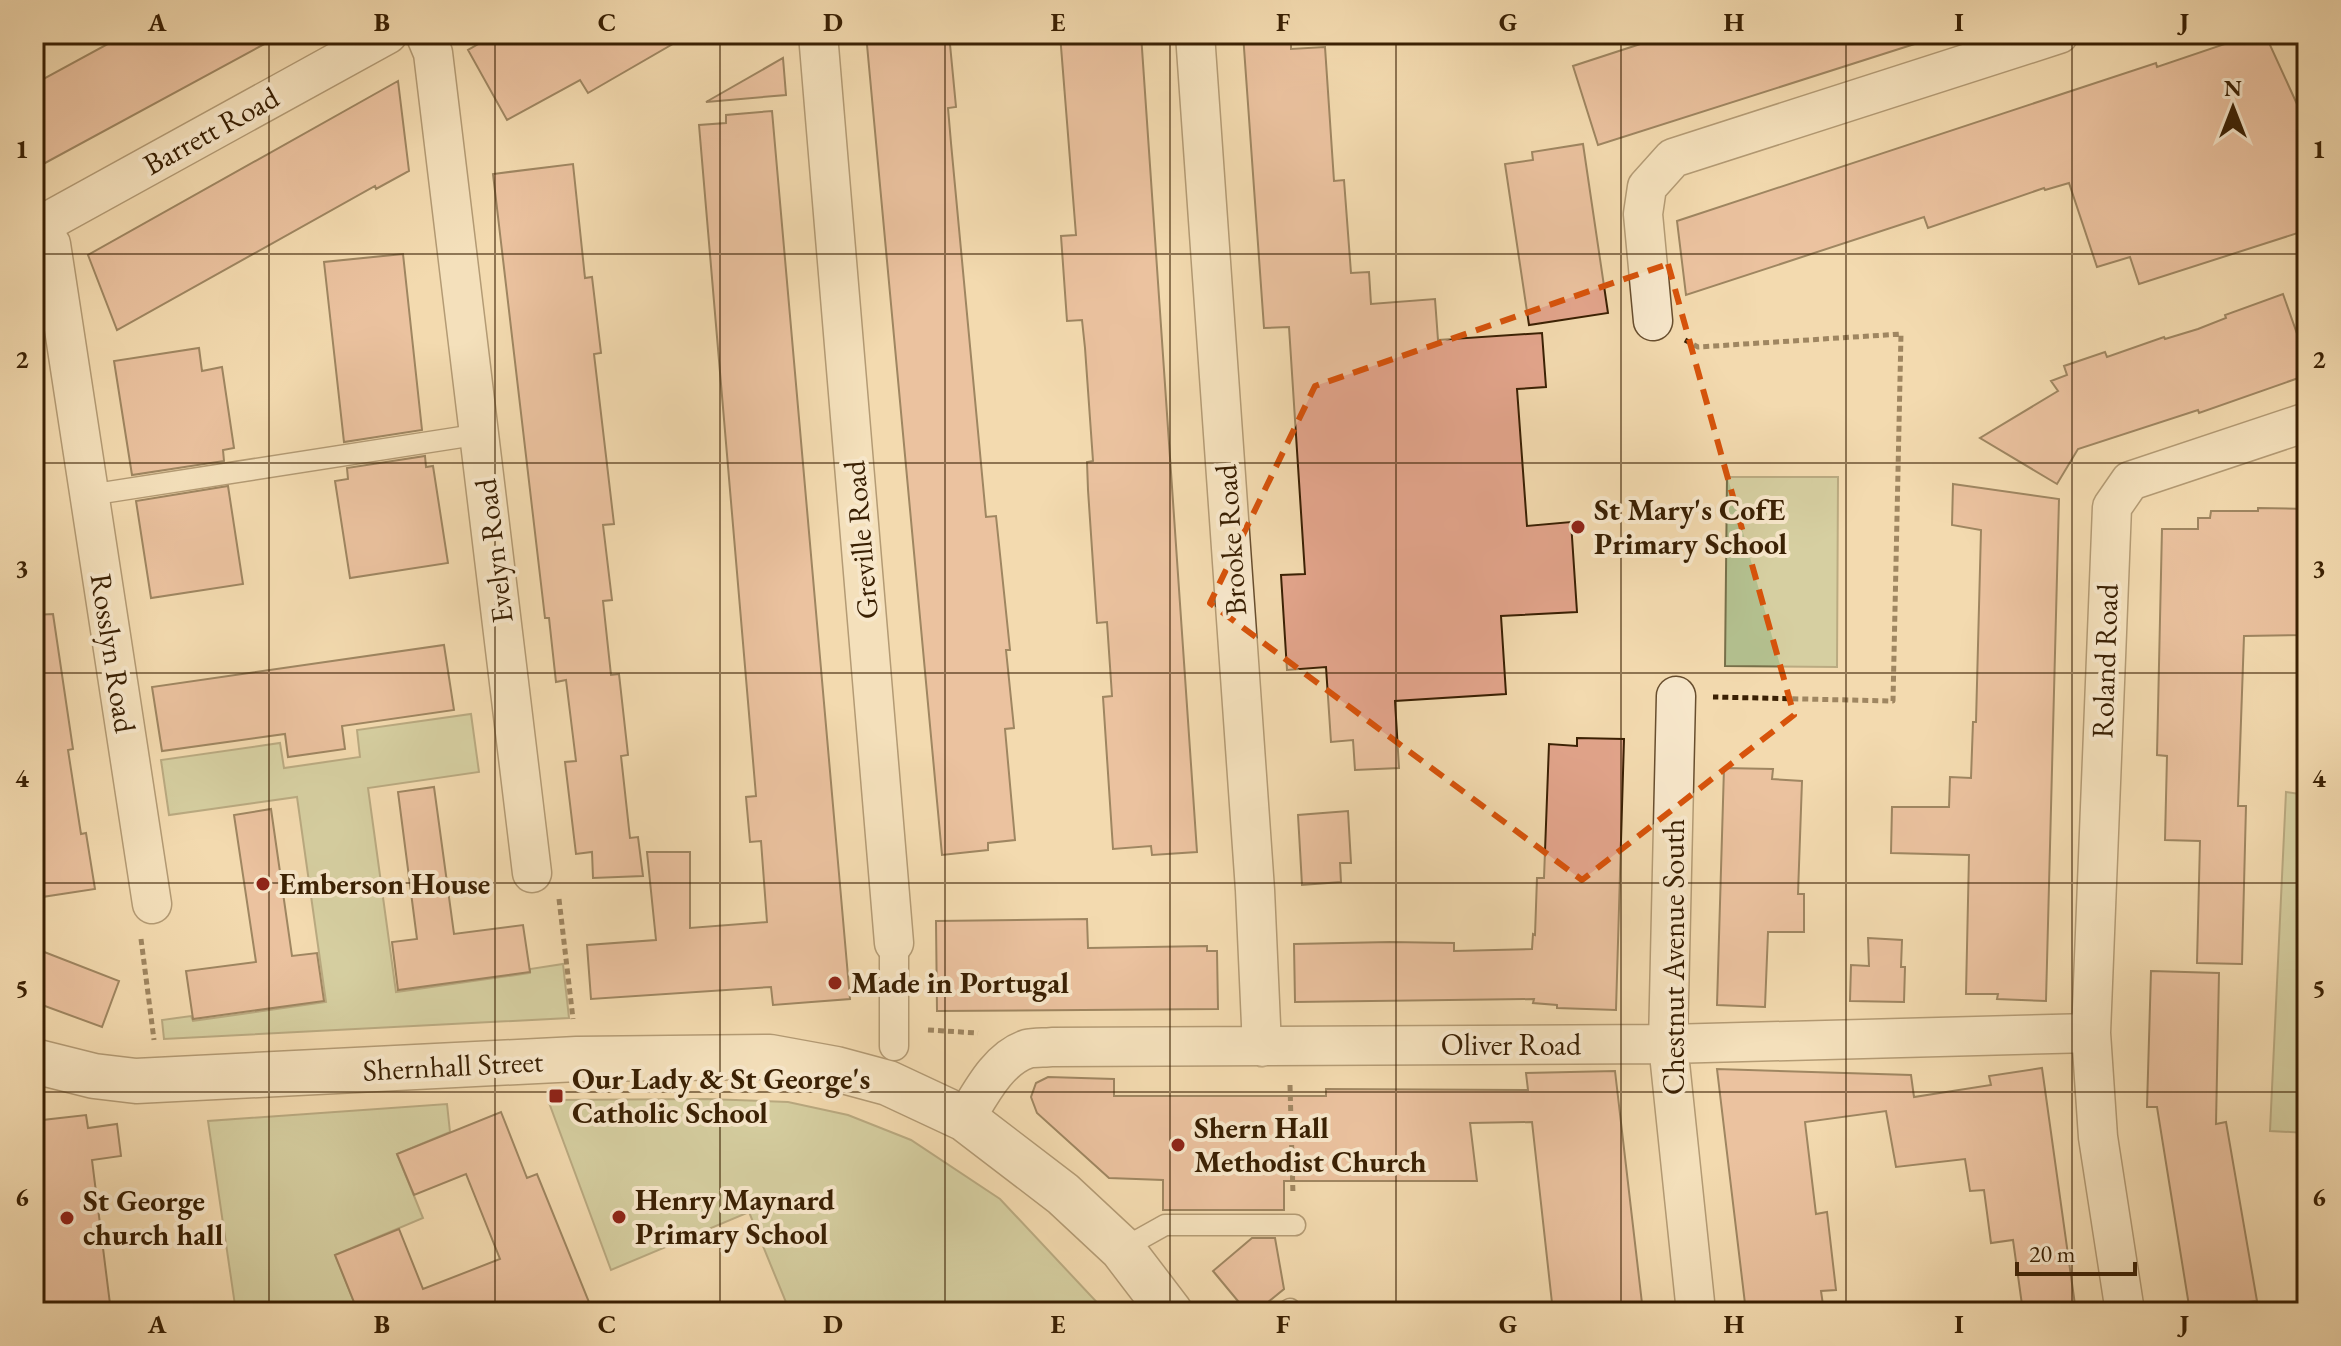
<svg xmlns="http://www.w3.org/2000/svg" width="2341" height="1346" font-family="'EB Garamond',serif">
  <style>
    .green { fill: #b4c190; stroke: #77704a; stroke-width: 2 }
    .building { fill: #e3a58c; stroke: #3a2003; stroke-width: 2 }
    .lines { fill: none; stroke-linecap: round; stroke-linejoin: round }
    .service-casing { stroke: #684e2e; stroke-width: 23 }
    .pedestrian-casing { stroke: #684e2e; stroke-width: 31 }
    .minor-casing { stroke: #684e2e; stroke-width: 41 }
    .tertiary-casing { stroke: #684e2e; stroke-width: 47 }
    .path { stroke: #3a2003; stroke-width: 5; stroke-dasharray: 6 4; stroke-linecap: butt }
    .service { stroke: #f7e7cb; stroke-width: 20 }
    .pedestrian { stroke: #f7e7cb; stroke-width: 28 }
    .minor { stroke: #f7e7cb; stroke-width: 38 }
    .tertiary { stroke: #f7e7cb; stroke-width: 44 }
    .marked { fill: none; stroke: #d7530b; stroke-width: 6; stroke-dasharray: 16 10; stroke-linejoin: round }
    .grid { fill: none; stroke: #3a2003; stroke-width: 2; stroke-opacity: 0.55 }
    .poi-dot { fill: #8f2418; stroke: #f7e7cb; stroke-width: 3 }
    .labels { text-anchor: middle; stroke-width: 8; stroke-linejoin: round; paint-order: stroke }
    .street-label { font-size: 30px; fill: #3a2003; stroke: #f7e7cb }
    .poi-label { font-size: 30px; font-weight: bold; fill: #3a2003; stroke: #f7e7cb; text-anchor: start }
    .neatline { fill: none; stroke: #3a2003; stroke-width: 3 }
    .grid-label { font-size: 26px; text-anchor: middle; font-weight: bold; fill: #3a2003 }
  </style>
  <rect width="100%" height="100%" fill="#f3daaf"/>
  <filter id="stains"><feTurbulence type="fractalNoise" baseFrequency=".0025" numOctaves="4"/><feColorMatrix values="0 0 0 0 .2 0 0 0 0 .09 0 0 0 0 .02 0 0 0 .5 -.17"/></filter>
  <radialGradient id="worn" r=".72"><stop offset=".6" stop-color="#630" stop-opacity="0"/><stop offset="1" stop-color="#630" stop-opacity=".3"/></radialGradient>
  <!-- green -->
  <path class="green" d="M1727,477H1838L1837,667L1725,666Z
    M471,714L479,772L368,788L396,992L530,973V969L563,964L569,1018L164,1039L162,1020L191,1016L193,1021L326,1002L297,797L169,815L161,760L280,743L284,768L360,757L357,730Z
    M2286,792L2307,795V1133L2270,1131Z
    M707,1099L788,1102L848,1115L911,1140L1000,1199L1106,1312H790L749,1212L611,1270L548,1100Z
    M447,1104L450,1132L397,1154L423,1218L335,1255L358,1312H236L208,1121Z"/>
  <!-- building -->
  <path class="building" d="M126,34H283L34,169V84Z
    M496,34H690L588,93L580,80L507,120L468,50Z
    M866,34H949L956,107L948,108L951,143L986,517L996,516L1010,650H1006L1014,728L1005,729L1015,840L988,843V850L942,855Z
    M1060,34H1141L1197,852L1152,855L1151,846L1113,849L1103,697L1112,696L1107,622L1097,623L1088,490L1087,462L1093,461L1085,348L1082,320L1067,321L1061,236L1076,235Z
    M1243,34H1291V49L1325,47L1334,181L1344,180L1351,273L1369,272L1371,304L1435,299L1438,340L1542,333L1546,387L1517,389L1527,526L1571,522L1577,612L1501,616L1506,694L1395,701L1399,768L1355,770L1353,740L1331,742L1326,667L1287,670L1281,575L1305,574L1289,327L1264,328Z
    M1671,34H1923L1924,41L1598,145L1573,66Z
    M2221,34H2265L2307,126V230L2139,284L2130,257L2097,267L2069,183L2045,190L2044,188L1928,228L1924,217L1686,295L1677,221L2156,63L2157,67L2225,44Z
    M783,58L786,95L706,102Z
    M398,81L409,171L376,189L375,186L117,330L88,255Z
    M772,111L850,999L773,1005L771,987L591,999L587,945L656,940L647,852H690V928L767,922L761,841L750,842L746,797L756,796L699,125L726,123V115Z
    M1583,144L1608,313L1529,325L1505,164L1533,160L1532,152Z
    M573,164L585,278L592,277L601,353L594,354L614,524L603,525L612,600L603,601L611,675L619,674L628,755L621,756L630,838L638,837L643,876L593,878L592,852L576,854L565,762L576,761L566,680L556,682L549,618H545L493,174Z
    M403,254L422,430L344,442L324,262Z
    M2283,294L2307,362V375L2199,413L2198,410L2078,449L2057,484L1980,438L2058,391L2051,381L2067,375L2064,366L2105,352L2107,357L2164,337L2165,339L2198,329L2226,318L2225,315Z
    M199,348L202,371L222,367L234,448L223,450L224,461L132,475L114,361Z
    M425,456L426,467L433,466L448,563L350,578L335,481L348,479L347,468Z
    M1953,484L2059,499L2046,1001L1997,999L1998,994H1966L1969,855L1891,853L1892,807H1949L1950,777L1971,778L1973,722H1976L1981,530L1952,525Z
    M228,486L243,584L151,598L136,501Z
    M2258,508L2307,509V635L2244,636L2238,806H2246L2242,964L2197,963L2200,841L2165,840L2167,756L2157,755L2162,529H2198V518H2210L2211,511H2258Z
    M53,614L73,749L68,750L81,834L86,833L95,889L42,897L34,840V615Z
    M444,645L454,710L342,726L345,749L288,757L285,734L162,751L152,687Z
    M1577,738L1624,739L1616,1010L1557,1008V1005L1533,1003L1534,999L1295,1002L1294,944L1390,942L1454,943V951L1532,949L1533,934L1535,935L1537,878H1544L1549,744L1577,746Z
    M1724,768L1773,769L1772,779L1802,781L1798,894H1804V932H1768L1765,1007L1717,1005Z
    M434,787L454,934L523,925L530,972L398,990L392,942L417,939L398,792Z
    M271,809L292,956L317,953L324,1001L193,1019L186,971L256,962L234,815Z
    M1348,811L1351,863H1340L1341,882L1302,885L1298,815Z
    M1087,919L1088,948L1207,946V951H1217L1218,1009L937,1011L936,921Z
    M1868,938L1902,940L1901,967H1905L1904,1002L1850,1001L1851,965L1869,966Z
    M34,948L119,981L102,1027L34,1002Z
    M2151,971L2219,973L2216,1124L2226,1122L2257,1301L2240,1303L2241,1312H2190L2157,1107H2147Z
    M2042,1068L2076,1312H2023L2013,1240L1991,1243L1984,1190L1970,1191L1965,1159L1896,1167L1886,1111L1805,1122L1816,1214L1827,1212L1836,1290L1821,1291L1824,1312H1746L1717,1069L1911,1075L1914,1097L1991,1085L1989,1076Z
    M1615,1071L1643,1312H1553L1532,1122L1470,1123L1477,1181H1284V1210H1163V1180L1109,1178L1037,1113L1031,1097L1036,1083L1048,1077L1114,1079V1096H1326V1089L1528,1090L1526,1073Z
    M501,1112L527,1178L537,1174L593,1312H358L335,1255L399,1229L423,1289L500,1259L466,1174L414,1195L397,1154Z
    M86,1115L88,1128L117,1124L121,1156L92,1160L111,1312H34V1121Z
    M1252,1238H1275L1284,1289L1256,1312H1247L1213,1271Z"/>
  <g class="lines">
    <!-- service casing -->
    <g class="service-casing">
      <path id="service" d="M89,495L481,434
        M1122,1249L1165,1225H1295
        M1285,1312L1290,1309"/>
    </g>
    <!-- pedestrian casing -->
    <g class="pedestrian-casing">
      <path id="pedestrian" d="M894,943V1046"/>
    </g>
    <!-- minor casing -->
    <g class="minor-casing">
      <path id="minor" d="M425,34L433,53L532,873
        M818,34L894,943
        M1195,34L1255,890L1262,1047
        M38,227L51,244L152,904
        M34,229L388,34
        M1653,321L1643,214L1647,187L1673,158L2059,34
        M1676,696L1668,1044L1696,1312
        M965,1119C980,1095 997,1059 1027,1049C1035,1047 1045,1048 1052,1047L1668,1044L2091,1033
        M2125,1312L2098,1137L2091,1033L2112,507L2130,481L2307,422"/>
    </g>
    <!-- tertiary casing -->
    <g class="tertiary-casing">
      <path id="tertiary" d="M34,1061L94,1076L136,1081L577,1059L770,1057L836,1069L888,1083L965,1119L1063,1194L1122,1249L1170,1312"/>
    </g>
    <!-- path -->
    <path class="path" d="M1685,340L1698,347L1901,334L1893,701L1713,697
      M559,899L573,1019
      M141,939L154,1040
      M928,1030L978,1033
      M1290,1085L1293,1195"/>
    <!-- service -->
    <use href="#service" class="service"/>
    <!-- pedestrian -->
    <use href="#pedestrian" class="pedestrian"/>
    <!-- minor -->
    <use href="#minor" class="minor"/>
    <!-- tertiary -->
    <use href="#tertiary" class="tertiary"/>
  </g>
  <!-- marked area -->
  <path d="M0 0H2341V1346H0ZM1668,264L1794,715L1582,880L1210,603L1315,386Z" fill="#f3daaf" fill-opacity=".55" fill-rule="evenodd"/>
  <path class="marked" d="M1668,264L1794,715L1582,880L1210,603L1315,386Z"/>
  <!-- grid -->
  <path class="grid" d="M269,34V1312M495,34V1312M720,34V1312M945,34V1312M1170,34V1312M1396,34V1312M1621,34V1312M1846,34V1312M2072,34V1312M34,254H2307M34,463H2307M34,673H2307M34,883H2307M34,1092H2307"/>
  <!-- markers -->
  <g class="poi-dot">
    <circle cx="1578" cy="527" r="8"/>
    <circle cx="263" cy="884" r="8"/>
    <circle cx="835" cy="983" r="8"/>
    <rect x="548" y="1088" width="16" height="16" rx="4"/>
    <circle cx="1178" cy="1145" r="8"/>
    <circle cx="619" cy="1217" r="8"/>
    <circle cx="67" cy="1218" r="8"/>
  </g>
  <g class="labels">
    <!-- street labels -->
    <g class="street-label">
      <text transform="translate(211 131) rotate(-29)" y="10">Barrett Road</text>
      <text transform="translate(861 540) rotate(-95)" y="10">Greville Road</text>
      <text transform="translate(1231 540) rotate(-94)" y="10">Brooke Road</text>
      <text transform="translate(494 551) rotate(-97)" y="10">Evelyn Road</text>
      <text transform="translate(113 653) rotate(81)" y="10">Rosslyn Road</text>
      <text transform="translate(2105 661) rotate(-88)" y="10">Roland Road</text>
      <text transform="translate(1674 957) rotate(-90)" y="10">Chestnut Avenue South</text>
      <text x="1511" y="1055">Oliver Road</text>
      <text transform="translate(453 1066) rotate(-3)" y="10">Shernhall Street</text>
    </g>
    <!-- poi labels -->
    <g class="poi-label">
      <text x="1594" y="520">St Mary's CofE<tspan x="1594" dy="34">Primary School</tspan></text>
      <text x="279" y="894">Emberson House</text>
      <text x="851" y="993">Made in Portugal</text>
      <text x="572" y="1089">Our Lady &amp; St George's<tspan x="572" dy="34">Catholic School</tspan></text>
      <text x="1194" y="1138">Shern Hall<tspan x="1194" dy="34">Methodist Church</tspan></text>
      <text x="635" y="1210">Henry Maynard<tspan x="635" dy="34">Primary School</tspan></text>
      <text x="83" y="1211">St George<tspan x="83" dy="34">church hall</tspan></text>
    </g>
  </g>
  <!-- margin -->
  <rect width="2341" height="1346" fill="none" stroke="#f3daaf" stroke-width="88"/>
  <!-- north arrow -->
  <g transform="translate(2233 108)" stroke="#f7e7cb" stroke-width="6" paint-order="stroke">
  <path d="M0-6L14 30L0 20L-14 30Z" fill="#3a2003"/>
  <text y="-12" font-size="22" font-weight="bold" text-anchor="middle" fill="#3a2003">N</text>
  </g>
  <!-- scale -->
  <path d="M2017 1262v12h118v-12" fill="none" stroke="#3a2003" stroke-width="4"/>
  <text x="2029" y="1262" font-size="24" fill="#3a2003" stroke="#f7e7cb" stroke-width="6" paint-order="stroke">20 m</text>
  <rect x="44" y="44" width="2253" height="1258" class="neatline"/>
  <g class="grid-label">
    <text x="157" y="31">A</text>
    <text x="382" y="31">B</text>
    <text x="607" y="31">C</text>
    <text x="833" y="31">D</text>
    <text x="1058" y="31">E</text>
    <text x="1283" y="31">F</text>
    <text x="1508" y="31">G</text>
    <text x="1734" y="31">H</text>
    <text x="1959" y="31">I</text>
    <text x="2184" y="31">J</text>
    <text x="22" y="158">1</text>
    <text x="2319" y="158">1</text>
    <text x="22" y="368">2</text>
    <text x="2319" y="368">2</text>
    <text x="22" y="577">3</text>
    <text x="2319" y="577">3</text>
    <text x="22" y="787">4</text>
    <text x="2319" y="787">4</text>
    <text x="22" y="997">5</text>
    <text x="2319" y="997">5</text>
    <text x="22" y="1206">6</text>
    <text x="2319" y="1206">6</text>
    <text x="157" y="1333">A</text>
    <text x="382" y="1333">B</text>
    <text x="607" y="1333">C</text>
    <text x="833" y="1333">D</text>
    <text x="1058" y="1333">E</text>
    <text x="1283" y="1333">F</text>
    <text x="1508" y="1333">G</text>
    <text x="1734" y="1333">H</text>
    <text x="1959" y="1333">I</text>
    <text x="2184" y="1333">J</text>
  </g>
  <rect width="100%" height="100%" filter="url(#stains)"/>
  <rect width="100%" height="100%" fill="url(#worn)"/>
</svg>
